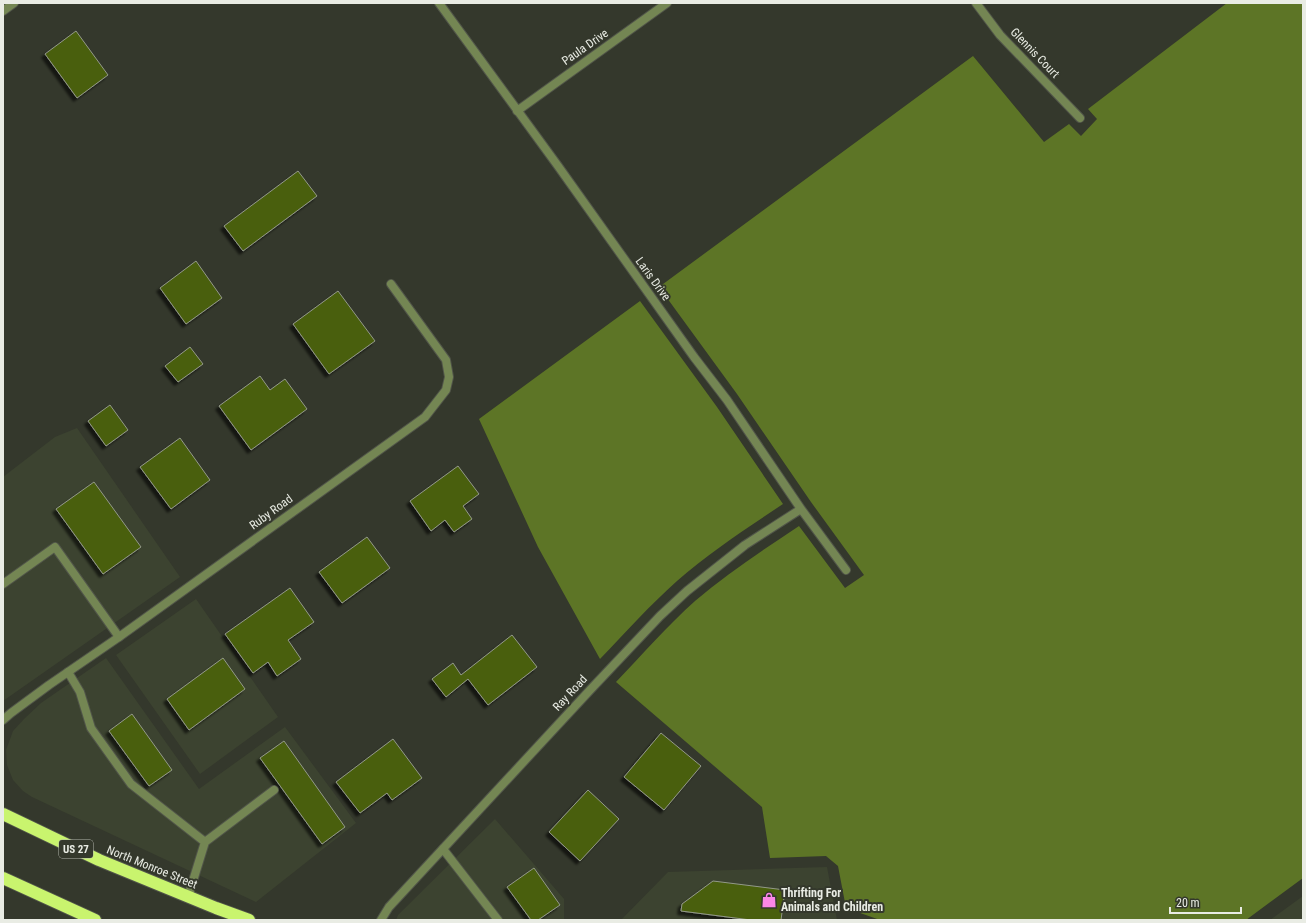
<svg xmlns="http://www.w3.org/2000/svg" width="1306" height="923" font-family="'Roboto Condensed',sans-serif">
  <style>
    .built { fill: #3c4330 }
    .forest { fill: #5d7526 }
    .building { fill: #485f08; stroke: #93998a; filter: url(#shadow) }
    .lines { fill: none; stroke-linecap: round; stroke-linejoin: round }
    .lane-casing { stroke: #515549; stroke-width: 10 }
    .street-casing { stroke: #515549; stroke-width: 10 }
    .highway-casing { stroke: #515549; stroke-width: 14 }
    .lane { stroke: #748653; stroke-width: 8 }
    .street { stroke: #748653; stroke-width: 8 }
    .highway { stroke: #c9f46e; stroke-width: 12 }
    .labels { text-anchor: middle; stroke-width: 4; stroke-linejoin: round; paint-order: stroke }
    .shield { fill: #34382c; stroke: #b3b6ad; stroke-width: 1 }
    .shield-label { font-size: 11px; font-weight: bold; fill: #e9ece4 }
    .street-label { font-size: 12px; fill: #e9ece4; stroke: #34382c }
    .poi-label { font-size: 12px; font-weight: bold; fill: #e9ece4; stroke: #34382c; text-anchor: start }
  </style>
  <defs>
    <filter id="shadow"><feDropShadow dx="-3.5" dy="3.5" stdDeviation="1" flood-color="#0009"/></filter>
  </defs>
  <rect width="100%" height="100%" fill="#34382c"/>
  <!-- built -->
  <path class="built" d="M77,428L180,577L3,701V477L55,437Z
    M196,599L278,717L200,774L116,655Z
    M106,658L199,789L285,727L356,823L256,902L32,797L23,791L13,780L7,765L6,750L13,731L24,719L41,703Z
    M495,819L564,899V920H396L398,915Z
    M827,867L837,920H621L668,872Z
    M1303,896V920H1270Z"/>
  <!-- forest -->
  <path class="forest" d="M1227,3H1303V878L1246,920H880L846,908L838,866L826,856L770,858L762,807L616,682C642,655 667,626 695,601C728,573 763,550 799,526L845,588L864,575L811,502L737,394L659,287L973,56L1044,142L1069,124L1081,136L1097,119L1088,109Z
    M640,301L717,407L783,504C747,528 710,552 677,581C650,605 625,633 600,659L538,547L479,419Z"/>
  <!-- building -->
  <path class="building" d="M76,31L108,75L77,98L45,54Z
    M298,171L317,196L243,251L224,226Z
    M196,261L222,298L186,324L160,288Z
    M338,291L375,341L329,374L293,324Z
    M190,347L203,364L178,382L165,366Z
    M260,376L270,390L285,379L307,409L251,450L219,406Z
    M110,405L128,430L106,446L88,421Z
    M180,438L210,480L171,509L140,467Z
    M458,466L479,494L463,506L472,519L454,532L445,520L431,531L410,501Z
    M94,482L141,547L103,574L56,509Z
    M367,537L390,568L342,603L319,572Z
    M290,588L314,622L288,640L301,659L277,676L268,662L253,673L225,634Z
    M512,635L537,667L488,705L468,679L446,697L432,679L453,663L461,675Z
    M223,658L245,689L189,730L167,699Z
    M132,714L172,770L149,786L109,731Z
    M661,733L701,766L664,810L624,777Z
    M393,739L422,778L392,800L387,793L360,813L336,782Z
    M284,741L345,827L322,844L260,758Z
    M588,790L619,819L580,861L549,832Z
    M534,868L560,905L538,920H531L507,887Z
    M713,881L785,890L781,920H751L681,911L682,904Z"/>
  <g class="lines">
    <!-- lane casing -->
    <g class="lane-casing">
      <path id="lane" d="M3,584L55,547L119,637
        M68,672L80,692L91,728L131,784L205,842
        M443,849L498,920
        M188,897L205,842L274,790"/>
    </g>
    <!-- street casing -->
    <g class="street-casing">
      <path id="street" d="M439,3L558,166L694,357L727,400L801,509L846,570
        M976,3L1000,35L1080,118
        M3,11L14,3
        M517,111L667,3
        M3,720L11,713L49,685L119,637L425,417L446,390L449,377L446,360L391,284
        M381,920L389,907L591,689L660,616L687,591L745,545L801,509"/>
    </g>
    <!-- highway casing -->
    <g class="highway-casing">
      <path id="highway" d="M3,814L99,860L216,908L249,920
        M3,878L95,920"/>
    </g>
    <!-- lane -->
    <use href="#lane" class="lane"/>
    <!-- street -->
    <use href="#street" class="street"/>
    <!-- highway -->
    <use href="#highway" class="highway"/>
  </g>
  <!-- icons -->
  <defs>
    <g id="shop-bare" transform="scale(1.2)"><path d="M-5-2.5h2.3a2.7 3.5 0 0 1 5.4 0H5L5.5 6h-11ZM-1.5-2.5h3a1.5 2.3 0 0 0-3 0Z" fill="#fb87e6" stroke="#34382c" stroke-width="2.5" paint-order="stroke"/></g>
  </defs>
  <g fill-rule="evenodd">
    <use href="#shop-bare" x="769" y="900"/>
  </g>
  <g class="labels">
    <!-- shield labels -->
    <rect class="shield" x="59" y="840" width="34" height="18" rx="3"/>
    <g class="shield-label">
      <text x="76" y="853">US 27</text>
    </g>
    <!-- street labels -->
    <g class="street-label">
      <text transform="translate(585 47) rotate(-35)" y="4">Paula Drive</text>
      <text transform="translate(1035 53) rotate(46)" y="4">Glennis Court</text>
      <text transform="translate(653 279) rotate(54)" y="4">Laris Drive</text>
      <text transform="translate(271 512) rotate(-36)" y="4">Ruby Road</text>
      <text transform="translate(570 693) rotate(-47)" y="4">Ray Road</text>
      <text transform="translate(152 867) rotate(22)" y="4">North Monroe Street</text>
    </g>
    <!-- poi labels -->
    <g class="poi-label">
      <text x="781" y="897">Thrifting For<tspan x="781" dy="14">Animals and Children</tspan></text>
    </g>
  </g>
  <!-- border -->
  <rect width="1306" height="923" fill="none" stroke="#e9ece4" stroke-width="8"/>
  <!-- scale -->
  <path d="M1170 907v6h71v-6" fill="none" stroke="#e9ece4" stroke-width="2"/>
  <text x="1176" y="907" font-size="12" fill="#e9ece4" stroke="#34382c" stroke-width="3" paint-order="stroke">20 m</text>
</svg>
